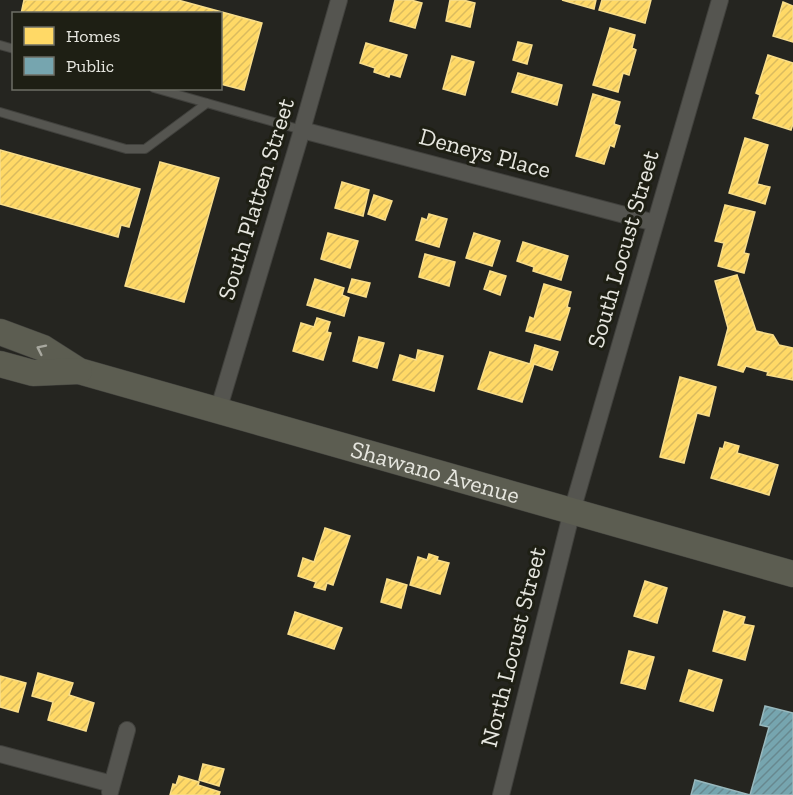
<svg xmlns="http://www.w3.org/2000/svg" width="793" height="795" font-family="'Zilla Slab',serif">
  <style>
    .homes { fill: url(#homes-hatch); stroke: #f8dd8a; stroke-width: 1.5 }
    .public { fill: url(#public-hatch); stroke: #98b8bd; stroke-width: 1.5 }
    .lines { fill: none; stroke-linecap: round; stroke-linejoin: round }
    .service-casing { stroke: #41413d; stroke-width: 10 }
    .minor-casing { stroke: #41413d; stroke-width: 18 }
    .primary-casing { stroke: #41413d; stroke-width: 27 }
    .service { stroke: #555550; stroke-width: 8 }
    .minor { stroke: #555550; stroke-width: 16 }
    .primary { stroke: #5c5d51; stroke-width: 26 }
    .oneway { stroke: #a8a89f }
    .labels { text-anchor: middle; stroke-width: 6; stroke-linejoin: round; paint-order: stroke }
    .street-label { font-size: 24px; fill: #e6e6df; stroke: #1e1f14 }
  </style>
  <defs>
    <pattern id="homes-hatch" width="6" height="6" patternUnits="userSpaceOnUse" patternTransform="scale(1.5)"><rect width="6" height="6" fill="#ffd966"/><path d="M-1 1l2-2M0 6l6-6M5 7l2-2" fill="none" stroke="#dabb5f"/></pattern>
    <pattern id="public-hatch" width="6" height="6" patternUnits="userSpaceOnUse" patternTransform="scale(1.5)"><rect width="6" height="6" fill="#76a5af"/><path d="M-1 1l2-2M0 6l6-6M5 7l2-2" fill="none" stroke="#67888f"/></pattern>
  </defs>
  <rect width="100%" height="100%" fill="#252520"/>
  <!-- homes -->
  <path class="homes" d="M24,0H178L262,23L244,90L220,84V14H21Z
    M395,0H411L422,3L415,28L390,21Z
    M450,0H463L475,3L470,27L446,21Z
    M562,0H596L594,9Z
    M602,0H651L645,23L599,10Z
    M783,2L793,6V42L773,36Z
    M610,28L635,35L632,48L636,50L629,75L623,73L618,92L593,85Z
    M518,42L532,45L527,64L513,60Z
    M366,43L407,55L400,77L390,74L389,77L374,72L375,68L360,63Z
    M768,55L793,63V124L791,130L753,118L760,95L756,93Z
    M452,56L474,62L465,95L443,89Z
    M518,73L562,85L557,105L512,92Z
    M593,94L620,102L614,124L620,126L614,147L610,145L604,164L576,156Z
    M745,138L768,145L757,184L770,187L765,204L729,193Z
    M0,150L140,189L129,227L121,225L118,237L0,204Z
    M160,162L219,178L184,302L125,286Z
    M342,182L369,190L363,216L335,208Z
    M374,195L392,201L385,220L368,214Z
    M725,205L755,212L744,253L749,254L744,273L718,266L724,243L715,241Z
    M429,214L447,219L439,247L416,240L422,218L427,220Z
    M328,233L358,241L350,268L321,259Z
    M474,233L500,241L492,266L466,258Z
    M523,242L568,256L561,280L533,271L534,267L517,261Z
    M425,254L455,262L449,286L419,277Z
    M490,271L506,276L500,295L484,289Z
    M737,275L756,331L773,335L779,345L793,348V380L767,375L768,372L746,366L743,372L718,365L728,328L715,281Z
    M315,279L344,288L342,295L349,298L344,316L307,305Z
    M352,279L370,283L366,297L348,292Z
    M544,284L571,292L567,307L570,308L560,340L526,331L530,317L534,319Z
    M317,318L330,322L327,332L331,333L323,360L293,351L301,323L314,327Z
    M359,337L384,343L377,368L353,361Z
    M535,345L558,352L552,370L534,364L522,402L478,389L490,352L530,364Z
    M418,350L443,356L434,391L393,380L400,355L416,360Z
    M680,377L716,387L709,416L697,413L684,463L660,457Z
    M725,442L739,446L737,453L778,465L769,495L711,478L720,448L723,449Z
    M325,528L350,536L333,585L327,583L325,590L314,587L316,582L298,576L303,558L314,562Z
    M429,554L438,557L437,560L449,563L440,594L410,585L418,557L427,560Z
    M387,579L407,585L401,608L381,602Z
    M645,581L667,588L657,623L634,616Z
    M724,611L745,617L743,624L754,626L745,660L713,651Z
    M295,612L342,628L334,649L288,634Z
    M629,651L654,657L645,689L621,683Z
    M689,670L722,680L713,711L680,701Z
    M38,673L73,683L69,695L94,703L86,731L48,720L53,702L32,696Z
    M0,676L26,683L18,712L0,707Z
    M203,764L224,769L219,786L199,780Z
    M179,776L199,782L198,785L220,792L219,795H170L173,784L176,785Z"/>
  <!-- public -->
  <path class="public" d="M765,706L793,713V795H691L695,780L750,795L769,727L760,725Z"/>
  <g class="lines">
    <!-- service casing -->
    <g class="service-casing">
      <path id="service" d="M0,45L14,49
        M154,88L302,130
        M0,112L126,149H145L207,103"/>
    </g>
    <!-- minor casing -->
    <g class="minor-casing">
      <path id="minor" d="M302,130L655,223
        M218,411L302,130L339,0
        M0,754L112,784
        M110,792L127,730
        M501,795L572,511L720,0"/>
    </g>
    <!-- primary casing -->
    <g class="primary-casing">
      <g id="primary">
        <path id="s1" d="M0,332L43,348L79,371L793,574"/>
        <path d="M0,364L33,373L79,371"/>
      </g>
    </g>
    <!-- service -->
    <use href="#service" class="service"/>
    <!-- minor -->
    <use href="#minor" class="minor"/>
    <!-- primary -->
    <use href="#primary" class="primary"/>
  </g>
  <!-- one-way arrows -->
  <defs><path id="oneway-chevron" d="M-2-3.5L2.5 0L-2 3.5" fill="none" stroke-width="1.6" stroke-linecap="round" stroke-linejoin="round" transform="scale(1.5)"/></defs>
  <use class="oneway" href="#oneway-chevron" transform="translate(41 349) rotate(-154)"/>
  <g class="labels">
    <!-- street labels -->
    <g class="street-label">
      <text transform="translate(485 153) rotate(15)" y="8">Deneys Place</text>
      <text transform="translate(256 199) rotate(-73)" y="8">South Platten Street</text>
      <text transform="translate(623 249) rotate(-74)" y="8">South Locust Street</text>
      <text dy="8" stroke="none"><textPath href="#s1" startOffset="459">Shawano Avenue</textPath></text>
      <text transform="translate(513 647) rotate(-76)" y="8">North Locust Street</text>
    </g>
  </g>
  <!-- legend -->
  <rect x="12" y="12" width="210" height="78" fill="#1e1f14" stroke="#6e6f65" stroke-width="1.5"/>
  <rect x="24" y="27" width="30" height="18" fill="#ffd966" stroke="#6e6f65" stroke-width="1.5"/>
  <text x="66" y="42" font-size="18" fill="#e6e6df">Homes</text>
  <rect x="24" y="57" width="30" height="18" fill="#76a5af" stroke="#6e6f65" stroke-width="1.5"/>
  <text x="66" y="72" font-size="18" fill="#e6e6df">Public</text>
</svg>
